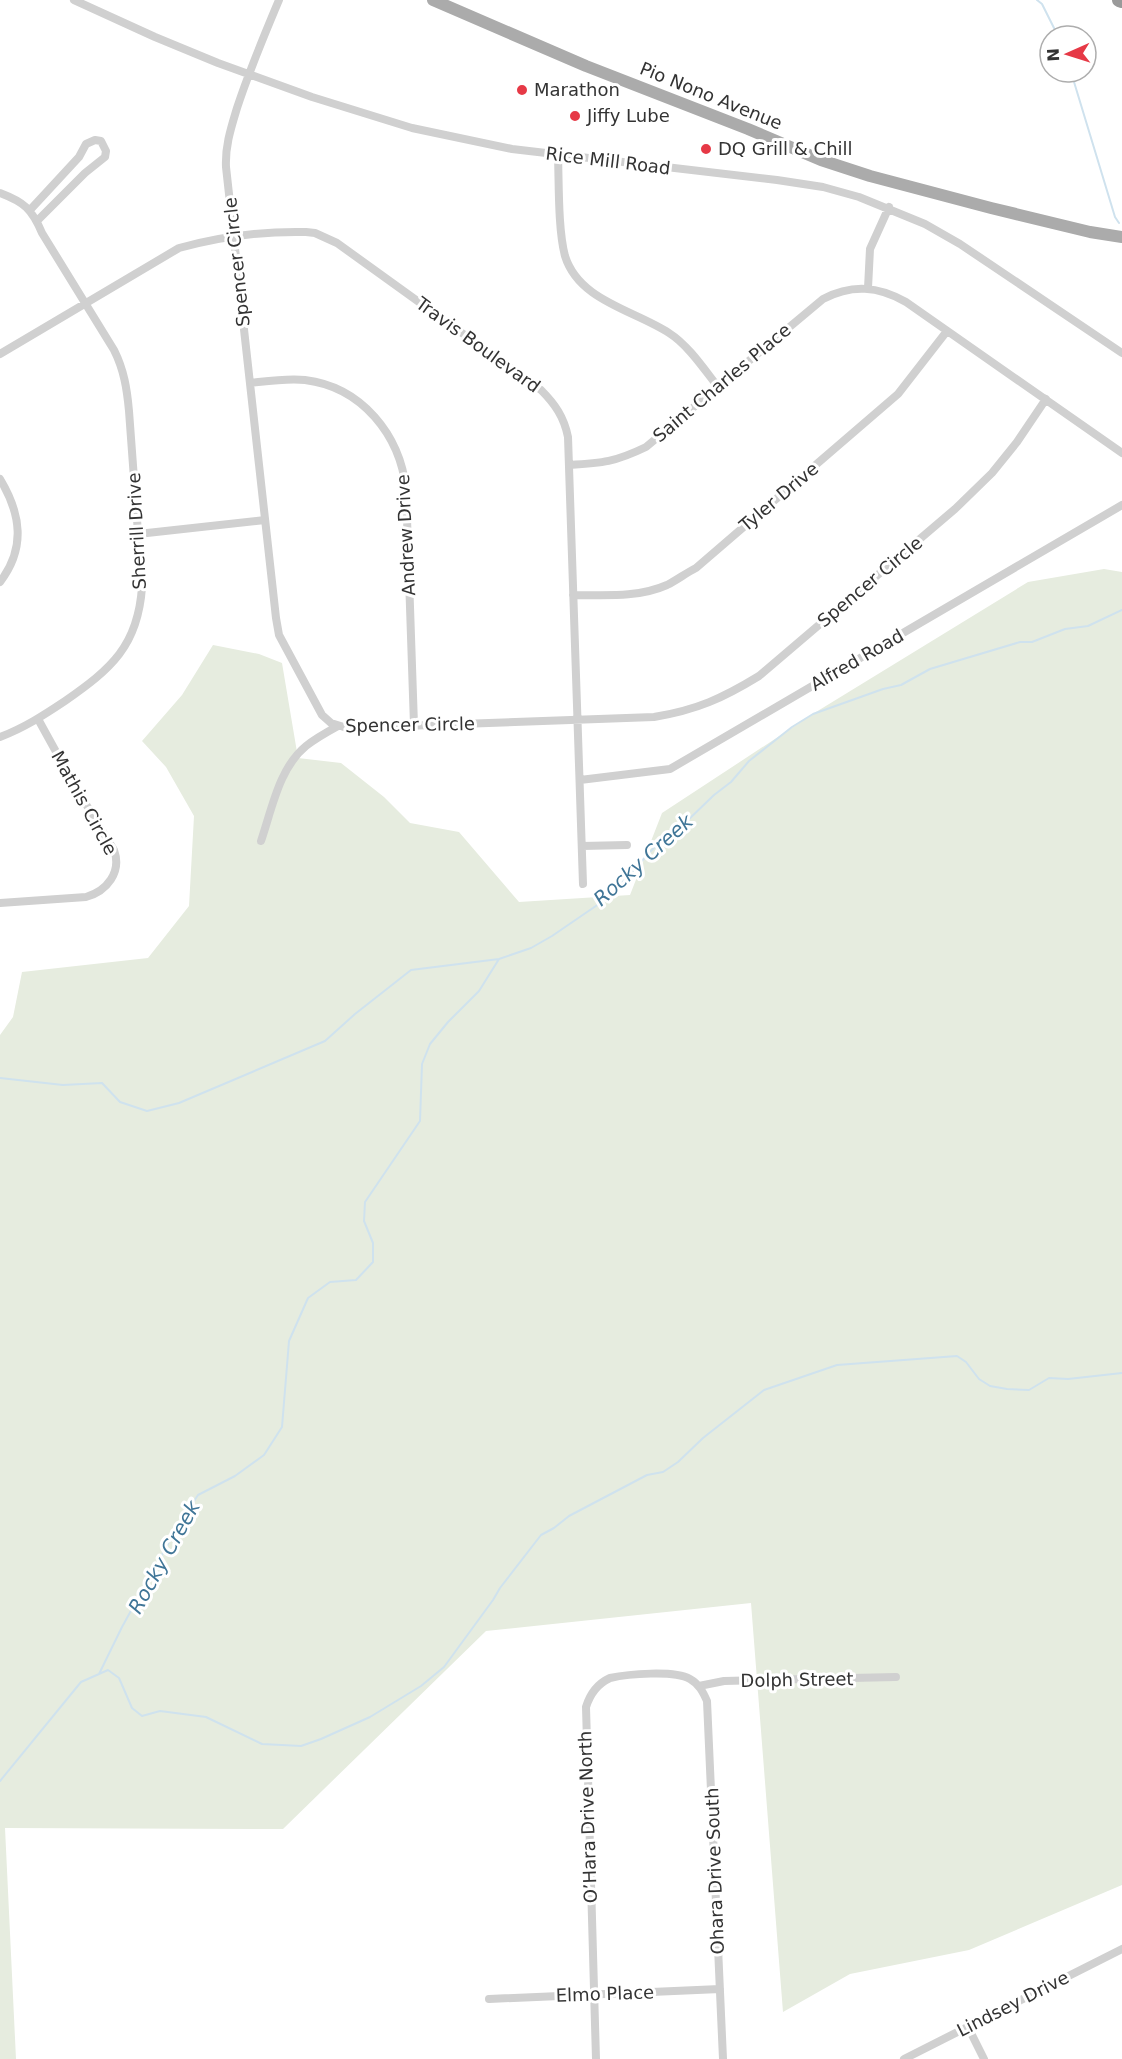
<svg xmlns="http://www.w3.org/2000/svg" width="1122" height="2059" font-family="'DejaVu Sans',sans-serif">
  <style>
    .green { fill: #e6ecdf }
    .lines { fill: none; stroke-linecap: round; stroke-linejoin: round }
    .stream { stroke: #cfe2ee; stroke-width: 2 }
    .minor { stroke: #d0d0d0; stroke-width: 8 }
    .primary { stroke: #ababab; stroke-width: 12 }
    .motorway { stroke: #9a9a9a; stroke-width: 14 }
    .poi-dot { fill: #e63946; stroke: #fff; stroke-width: 2 }
    .labels { text-anchor: middle; stroke-width: 6; stroke-linejoin: round; paint-order: stroke }
    .poi-label { font-size: 18px; fill: #333; stroke: #fff; text-anchor: start }
    .street-label { font-size: 18px; fill: #333; stroke: #fff }
    .water-label { font-size: 20px; font-style: italic; fill: #3f7597; stroke: #fff }
  </style>
  <rect width="100%" height="100%" fill="#fff"/>
  <!-- green -->
  <path class="green" d="M1104,569L1122,572V1885L969,1950L850,1974L783,2012L751,1603L486,1631L283,1829L5,1828L16,2059H0V1035L13,1017L22,972L148,958L189,906L194,816L166,767L142,741L182,695L213,645L259,654L282,663L298,758L341,763L384,797L410,823L459,832L519,902L630,895L662,813L816,712L1028,582Z"/>
  <g class="lines">
    <!-- stream -->
    <path class="stream" d="M1037,0L1042,4L1058,36
      M1071,72L1115,217L1119,223
      M0,1078L63,1085L102,1083L120,1102L147,1111L179,1103L325,1041L355,1014L411,970L499,959L531,948L552,936L609,897L661,840L685,823L714,795L731,782L749,761L792,727L813,714L883,689L901,685L930,669L1020,642H1032L1065,629L1088,626L1122,610
      M99,1674L122,1627L179,1524L198,1495L235,1476L264,1455L282,1427L289,1341L308,1298L330,1282L356,1280L373,1262V1243L364,1221L365,1202L420,1121L422,1064L430,1044L448,1022L479,991L499,959
      M0,1781L81,1682L108,1670L119,1678L132,1708L142,1716L160,1711L206,1717L262,1744L301,1746L321,1739L370,1717L421,1686L444,1667L493,1600L500,1588L541,1535L554,1528L569,1516L647,1475L663,1472L678,1462L703,1438L764,1390L837,1365L957,1356L966,1362L979,1379L990,1386L1007,1389L1029,1390L1049,1378L1068,1379L1122,1373"/>
    <!-- minor -->
    <path class="minor" d="M74,0L155,37L218,63L312,97L412,128L512,149L777,180L823,187L859,197L925,224L960,244L1122,353
      M279,0C264,36 249,71 237,108C231,128 225,146 226,167L276,618L279,635L322,715L331,723L347,728L654,717C697,710 723,698 759,676L955,509L992,473L1017,442L1046,399
      M558,156C559,184 558,230 565,256C579,301 634,310 669,333C688,345 704,369 718,387
      M0,193C24,202 32,209 42,233L114,350C124,370 127,389 129,411L142,587C138,646 111,669 65,701C44,715 24,728 0,737
      M30,210L79,157L86,144L95,140L101,141L106,151L105,157L85,173L38,220
      M868,288L870,249L889,207
      M0,354L179,248C219,237 264,231 306,232L315,233L337,243L541,390C555,404 564,417 568,437L583,884
      M250,383C268,381 287,378 305,380C362,387 400,435 406,489L414,725
      M569,465C603,463 615,462 646,447L823,299C852,284 878,286 906,302L1122,453
      M0,479C21,514 26,548 0,582
      M138,534L265,520
      M573,595C604,595 638,598 667,585C677,580 686,573 696,568L898,394L947,331
      M580,780L670,769L1122,505
      M261,841C272,809 279,768 306,746C316,738 327,732 338,726
      M582,846L627,845
      M0,903L86,897C107,891 122,872 114,850L76,788L38,719
      M699,1686L724,1681L896,1677
      M489,1999L720,1989
      M968,2027L984,2059
      M596,2059L586,1707C590,1694 597,1684 610,1678C628,1674 674,1670 690,1679C699,1684 703,1692 707,1701L723,2059
      M904,2059L1122,1949"/>
    <!-- primary -->
    <path class="primary" d="M433,0L586,66L748,129L821,160L870,176L991,208L1090,232L1122,237"/>
    <!-- motorway -->
    <path class="motorway" d="M1119,0L1122,1"/>
  </g>
  <!-- markers -->
  <g class="poi-dot">
    <circle cx="522" cy="90" r="6"/>
    <circle cx="575" cy="116" r="6"/>
    <circle cx="706" cy="149" r="6"/>
  </g>
  <g class="labels">
    <!-- poi labels -->
    <g class="poi-label">
      <text x="534" y="96">Marathon</text>
      <text x="587" y="122">Jiffy Lube</text>
      <text x="718" y="155">DQ Grill &amp; Chill</text>
    </g>
    <!-- street labels -->
    <g class="street-label">
      <text transform="translate(711 96) rotate(22)" y="6">Pio Nono Avenue</text>
      <text transform="translate(608 161) rotate(7)" y="6">Rice Mill Road</text>
      <text transform="translate(237 262) rotate(-96)" y="6">Spencer Circle</text>
      <text transform="translate(478 345) rotate(36)" y="6">Travis Boulevard</text>
      <text transform="translate(722 383) rotate(-40)" y="6">Saint Charles Place</text>
      <text transform="translate(779 497) rotate(-40)" y="6">Tyler Drive</text>
      <text transform="translate(137 531) rotate(-93)" y="6">Sherrill Drive</text>
      <text transform="translate(406 535) rotate(-93)" y="6">Andrew Drive</text>
      <text transform="translate(870 582) rotate(-40)" y="6">Spencer Circle</text>
      <text transform="translate(857 660) rotate(-30)" y="6">Alfred Road</text>
      <text transform="translate(410 725) rotate(-1)" y="6">Spencer Circle</text>
      <text transform="translate(84 803) rotate(61)" y="6">Mathis Circle</text>
      <text transform="translate(797 1680) rotate(-1)" y="6">Dolph Street</text>
      <text transform="translate(588 1817) rotate(-92)" y="6">O’Hara Drive North</text>
      <text transform="translate(715 1871) rotate(-92)" y="6">Ohara Drive South</text>
      <text transform="translate(605 1994) rotate(-2)" y="6">Elmo Place</text>
      <text transform="translate(1013 2004) rotate(-27)" y="6">Lindsey Drive</text>
    </g>
    <!-- water labels -->
    <g class="water-label">
      <text transform="translate(643 860) rotate(-42)" y="7">Rocky Creek</text>
      <text transform="translate(164 1557) rotate(-61)" y="7">Rocky Creek</text>
    </g>
  </g>
  <!-- north arrow -->
  <g transform="translate(1068 54) rotate(267)"><circle r="28" fill="#ffffff" stroke="#adadad" stroke-width="1.5"/>
  <path d="M0-4.5L10 22L0 15L-10 22Z" fill="#e63946"/>
  <text y="-9" font-size="16" font-weight="bold" text-anchor="middle" fill="#333333">N</text>
  </g>
</svg>
